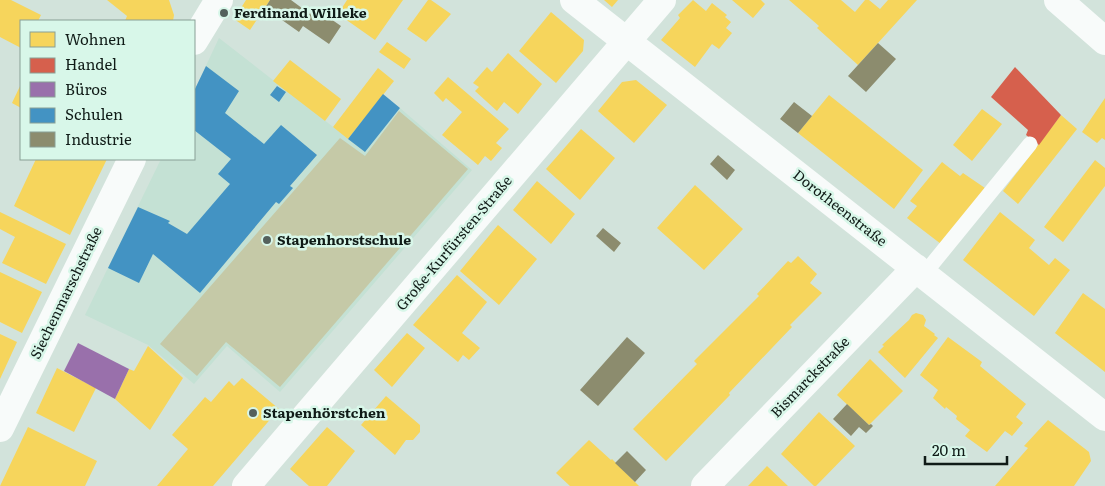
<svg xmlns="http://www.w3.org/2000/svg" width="1105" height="486" font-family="Literata,serif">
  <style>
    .built { fill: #c4e1d4 }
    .green { fill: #c5c9a7 }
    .homes { fill: #f6d55c }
    .shops { fill: #d6604d }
    .offices { fill: #9970ab }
    .schools { fill: #4393c3 }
    .industry { fill: #8c8c6e }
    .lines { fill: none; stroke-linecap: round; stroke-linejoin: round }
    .service { stroke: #f8fbfa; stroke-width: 15 }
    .minor { stroke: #f8fbfa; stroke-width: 28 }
    .poi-dot { fill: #54615c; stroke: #d8f7e9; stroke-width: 2 }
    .labels { text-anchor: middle; stroke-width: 5; stroke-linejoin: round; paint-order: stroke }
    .poi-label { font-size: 14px; font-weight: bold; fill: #101b17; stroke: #d8f7e9; text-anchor: start }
    .street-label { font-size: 14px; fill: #101b17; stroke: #d8f7e9 }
  </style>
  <rect width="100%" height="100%" fill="#d2e3db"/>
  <!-- built -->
  <path class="built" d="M219,38L364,151L400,108L472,170L280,392L227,346L194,384L148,345L85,315L161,159H194V91Z"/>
  <!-- green -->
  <path class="green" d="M399,111L468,169L280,387L226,342L197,376L160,344L340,138L365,156Z"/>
  <!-- homes -->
  <path class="homes" d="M0,0H11L41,15L38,21H21V48L0,37Z
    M107,0H169L174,15L173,21H125L127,16Z
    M246,0H270L250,30L234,19Z
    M347,0H403L375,40L338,14Z
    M428,0H431L451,14L426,42L407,29Z
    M604,0H618L612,7Z
    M693,0L706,11L712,3L727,15L725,17L731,22L726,28L732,33L719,49L712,44L695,67L661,40L680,18L678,15Z
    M732,0H761L765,4L753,18Z
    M789,0H841L855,12L865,0H869L880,9L888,0H917L858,65L817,28L819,26Z
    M551,12L584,40L583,51L556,83L519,51Z
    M387,42L411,59L404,69L379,52Z
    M508,53L542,84L518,114L504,102L497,111L475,91L479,87L473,83L487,67L492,72Z
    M290,60L341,99L325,121L273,81Z
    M378,68L394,81L348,139L333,127Z
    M448,77L509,129L496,143L502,148L491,161L485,156L478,165L442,135L462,112L446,98L443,102L434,93Z
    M636,80L667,105L634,143L598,111L622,82Z
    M21,84V108L12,103Z
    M829,95L923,170L894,209L798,133Z
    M1105,98V140L1102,138L1097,143L1082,132Z
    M982,109L1002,124L972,161L953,145Z
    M1061,115L1077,129L1018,204L1003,191Z
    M581,129L615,158L580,200L546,169Z
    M36,159H107L70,235L14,206Z
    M1095,160L1105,168V186L1063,242L1044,227Z
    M942,162L960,176L963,173L985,188L941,244L907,218L917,206L910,201Z
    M537,181L575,214L551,244L513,210Z
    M695,185L743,229L704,270L657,228Z
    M0,212L66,244L46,284L2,263L15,237L0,229Z
    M1000,212L1035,240L1029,248L1049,265L1055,258L1070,270L1034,316L963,260Z
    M498,225L537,259L499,305L460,271Z
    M798,256L817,274L810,283L822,293L790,325L792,327L729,393L730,395L666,461L633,429L697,364L694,361L759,296L757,294L788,261L791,263Z
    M0,272L42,292L22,333L0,322Z
    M457,275L487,302L462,333L480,348L469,360L463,355L458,362L413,325Z
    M1083,293L1105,309V372L1055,333Z
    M916,313L923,315L926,320L924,326L935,334L934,335L938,338L905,378L878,352L884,346L882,345L909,320L912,315Z
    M407,333L425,348L392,387L374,370Z
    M0,334L17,342L0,379Z
    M948,337L982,362L980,366L1026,404L1016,417L1023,423L1012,436L1005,431L987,452L965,436L970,430L956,419L957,416L946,407L945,409L933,398L938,390L920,375Z
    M148,346L183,378L150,430L115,399L129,369L134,371Z
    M870,359L903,391L869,425L837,395Z
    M57,368L96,388L74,432L36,413Z
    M242,378L279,409L213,486H157L188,449L172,435L205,397L211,402L229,381L234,386Z
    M386,396L420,425V432L413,440H406L395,455L361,425Z
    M819,412L855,446L816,486H814L781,454Z
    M1048,420L1089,452L1091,461L1074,486H995L1028,448L1024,446Z
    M28,427L97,461L85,486H0Z
    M327,427L355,451L327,486H309L290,469Z
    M589,440L611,460L612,459L639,486H570L556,473Z
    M767,466L788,486H748Z"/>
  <!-- shops -->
  <path class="shops" d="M1015,67L1061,115L1039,145L1026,135L1028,130L991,97Z"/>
  <!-- offices -->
  <path class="offices" d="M78,343L129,369L115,399L64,371Z"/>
  <!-- schools -->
  <path class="schools" d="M206,66L239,91L225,113L264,144L281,125L317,155L290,186L293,188L279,204L276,202L200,293L153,254L139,283L108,268L138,207L170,221L168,223L187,234L230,184L218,174L231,159L194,130V91Z
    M277,86L286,92L279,102L270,95Z
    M383,94L400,108L365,152L348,139Z"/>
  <!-- industry -->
  <path class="industry" d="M270,0H291L310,14L315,8L341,26L329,44L303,26L299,32L265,8Z
    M878,43L896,59L866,92L848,76Z
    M794,102L812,116L798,133L780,119Z
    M718,155L735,170L727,180L710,164Z
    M603,228L621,243L614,252L596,236Z
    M627,337L645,353L598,406L580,390Z
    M847,404L869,425L871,424L873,426L866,433L859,427L851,436L833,419Z
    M627,451L646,470L635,482L615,463Z"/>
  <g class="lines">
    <!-- service -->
    <path class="service" d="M924,274L1030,144"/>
    <!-- minor -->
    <path class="minor" d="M574,0L1105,417
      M1058,0L1105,41
      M194,41L219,0
      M0,428L132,159
      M246,486L662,0
      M705,486L916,268"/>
  </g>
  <!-- markers -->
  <g class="poi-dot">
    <circle cx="224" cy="13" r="5"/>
    <circle cx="267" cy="240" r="5"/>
    <circle cx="253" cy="413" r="5"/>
  </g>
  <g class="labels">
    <!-- poi labels -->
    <g class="poi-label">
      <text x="234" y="18">Ferdinand Willeke</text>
      <text x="277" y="245">Stapenhorstschule</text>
      <text x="263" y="418">Stapenhörstchen</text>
    </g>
    <!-- street labels -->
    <g class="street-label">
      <text transform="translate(840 208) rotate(38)" y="5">Dorotheenstraße</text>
      <text transform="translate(454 243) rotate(-50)" y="5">Große-Kurfürsten-Straße</text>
      <text transform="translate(66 293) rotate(-64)" y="5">Siechenmarschstraße</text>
      <text transform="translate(810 377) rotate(-46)" y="5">Bismarckstraße</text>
    </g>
  </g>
  <!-- legend -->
  <rect x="20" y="20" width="175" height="140" fill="#d8f7e9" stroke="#889f95"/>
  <rect x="30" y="32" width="25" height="15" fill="#f6d55c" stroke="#889f95"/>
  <text x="65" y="45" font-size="15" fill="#101b17">Wohnen</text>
  <rect x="30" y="58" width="25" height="15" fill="#d6604d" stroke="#889f95"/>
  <text x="65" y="70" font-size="15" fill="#101b17">Handel</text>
  <rect x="30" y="82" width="25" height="15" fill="#9970ab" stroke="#889f95"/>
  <text x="65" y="95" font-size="15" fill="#101b17">Büros</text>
  <rect x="30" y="108" width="25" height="15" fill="#4393c3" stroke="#889f95"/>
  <text x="65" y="120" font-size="15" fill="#101b17">Schulen</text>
  <rect x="30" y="132" width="25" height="15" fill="#8c8c6e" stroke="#889f95"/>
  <text x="65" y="145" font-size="15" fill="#101b17">Industrie</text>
  <!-- scale -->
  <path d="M925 456v8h82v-8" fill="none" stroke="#101b17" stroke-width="2.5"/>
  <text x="932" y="456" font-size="15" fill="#101b17" stroke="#d8f7e9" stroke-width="4" paint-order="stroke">20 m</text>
</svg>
